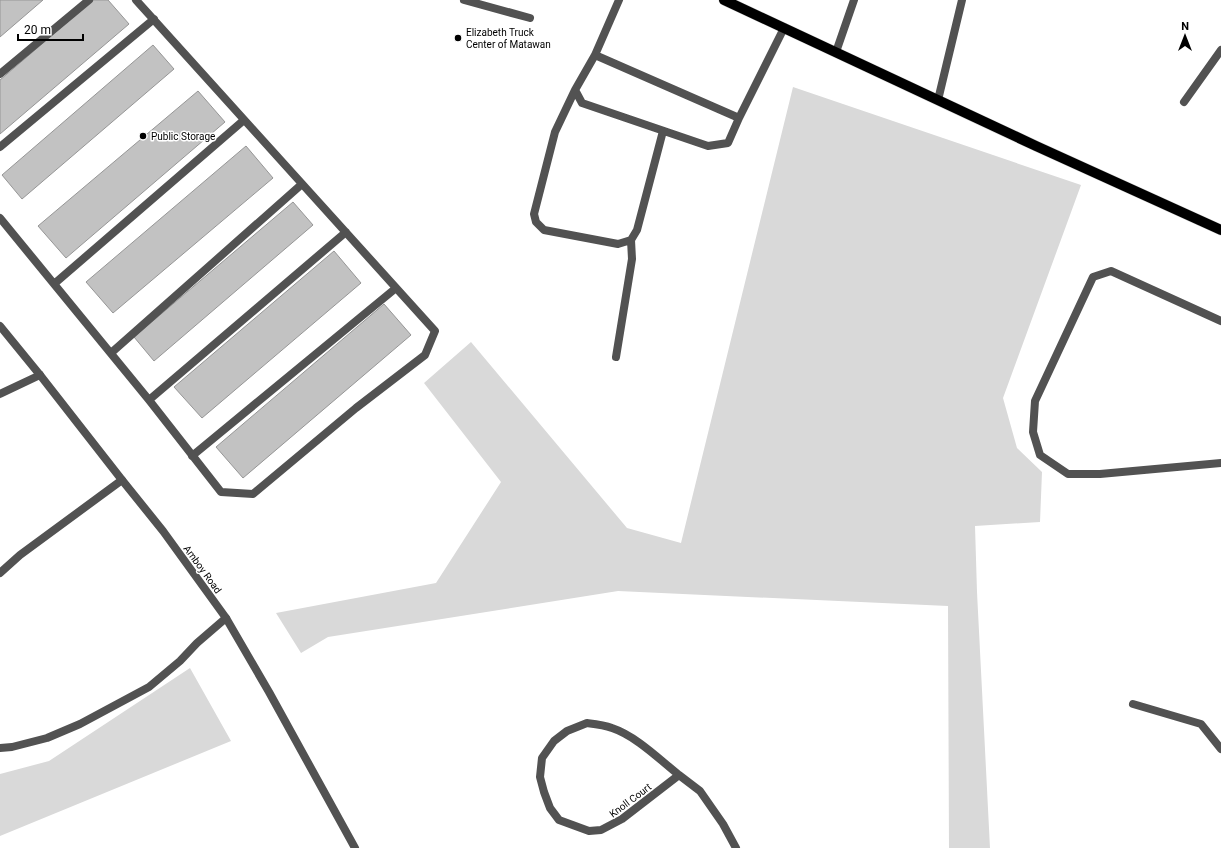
<svg xmlns="http://www.w3.org/2000/svg" width="1221" height="848" font-family="Roboto,sans-serif">
  <style>
    .green { fill: #d9d9d9 }
    .building { fill: #c2c2c2; stroke: #969696 }
    .lines { fill: none; stroke-linecap: round; stroke-linejoin: round }
    .primary-casing { stroke: #dbdbdb; stroke-width: 11 }
    .service { stroke: #525252; stroke-width: 8 }
    .minor { stroke: #525252; stroke-width: 8 }
    .tertiary { stroke: #525252; stroke-width: 8 }
    .primary { stroke: #000; stroke-width: 10 }
    .poi-dot { fill: #000; stroke: #fff; stroke-width: 1.5 }
    .labels { text-anchor: middle; stroke-width: 3; stroke-linejoin: round; paint-order: stroke }
    .poi-label { font-size: 10px; fill: #000; stroke: #fff; text-anchor: start }
    .street-label { font-size: 10px; fill: #000; stroke: #fff }
  </style>
  <rect width="100%" height="100%" fill="#fff"/>
  <!-- green -->
  <path class="green" d="M793,87L1081,185L1003,398L1017,448L1042,472L1040,522L975,526L977,592L990,848H949L948,606L618,591L328,637L301,653L276,613L436,583L501,482L424,383L471,342L627,528L681,543Z
    M190,668L231,741L0,836V774L49,761Z"/>
  <!-- building -->
  <path class="building" d="M0,0H43L0,37Z
    M93,0H108L129,24L0,134V80Z
    M153,45L174,69L22,199L2,175Z
    M198,91L225,122L66,258L38,226Z
    M246,146L273,178L113,313L86,282Z
    M293,202L313,225L154,361L134,337Z
    M334,251L361,283L202,418L174,387Z
    M384,304L411,335L243,478L216,447Z"/>
  <g class="lines">
    <!-- primary casing -->
    <g class="primary-casing">
      <path id="primary" d="M724,0L1036,146L1221,230"/>
    </g>
    <!-- service -->
    <path class="service" d="M464,0L530,18
      M619,0L595,55L739,118L784,28
      M836,52L854,0
      M595,55L575,90L582,103L708,146L728,143L739,118
      M0,74L89,0
      M575,90L555,132L534,214L536,222L544,230L618,244L631,240L637,230L663,131
      M938,100L962,0
      M1184,102L1221,50
      M0,147L154,19
      M0,218L149,400L221,492L253,494L356,408L425,355L435,331L136,0
      M54,284L244,120
      M1221,321L1111,271L1093,277L1035,401L1033,432L1040,455L1068,474H1100L1221,463
      M111,353L302,184
      M616,357L632,259L631,240
      M149,400L346,232
      M192,456L396,288
      M0,573L20,555L122,480
      M0,748L12,747L47,738L80,724L149,687L180,661L197,643L226,618"/>
    <!-- minor -->
    <path class="minor" d="M0,394L40,375
      M1133,704L1201,724L1221,749
      M587,723C595,724 604,725 612,728C636,736 659,759 679,775L622,819L601,830L589,831L559,820L550,808L544,792L540,777L542,758L554,741L567,731Z
      M679,775L700,791L723,824L736,848"/>
    <!-- tertiary -->
    <path class="tertiary" d="M0,326L40,375L122,480L163,531L226,618L269,692L355,848"/>
    <!-- primary -->
    <use href="#primary" class="primary"/>
  </g>
  <!-- markers -->
  <g class="poi-dot">
    <circle cx="458" cy="38" r="4"/>
    <circle cx="143" cy="136" r="4"/>
  </g>
  <g class="labels">
    <!-- poi labels -->
    <g class="poi-label">
      <text x="466" y="36">Elizabeth Truck<tspan x="466" dy="12">Center of Matawan</tspan></text>
      <text x="151" y="140">Public Storage</text>
    </g>
    <!-- street labels -->
    <g class="street-label">
      <text transform="translate(203 569) rotate(54)" y="4">Amboy Road</text>
      <text transform="translate(630 800) rotate(-37)" y="4">Knoll Court</text>
    </g>
  </g>
  <!-- north arrow -->
  <g transform="translate(1185 36)" stroke="#ffffff" stroke-width="3" paint-order="stroke">
  <path d="M0-3L7 15L0 10L-7 15Z" fill="#000000"/>
  <text y="-6" font-size="11" font-weight="bold" text-anchor="middle" fill="#000000">N</text>
  </g>
  <!-- scale -->
  <path d="M18 34v6h65v-6" fill="none" stroke="#000000" stroke-width="2"/>
  <text x="24" y="34" font-size="12" fill="#000000" stroke="#ffffff" stroke-width="3" paint-order="stroke">20 m</text>
</svg>
